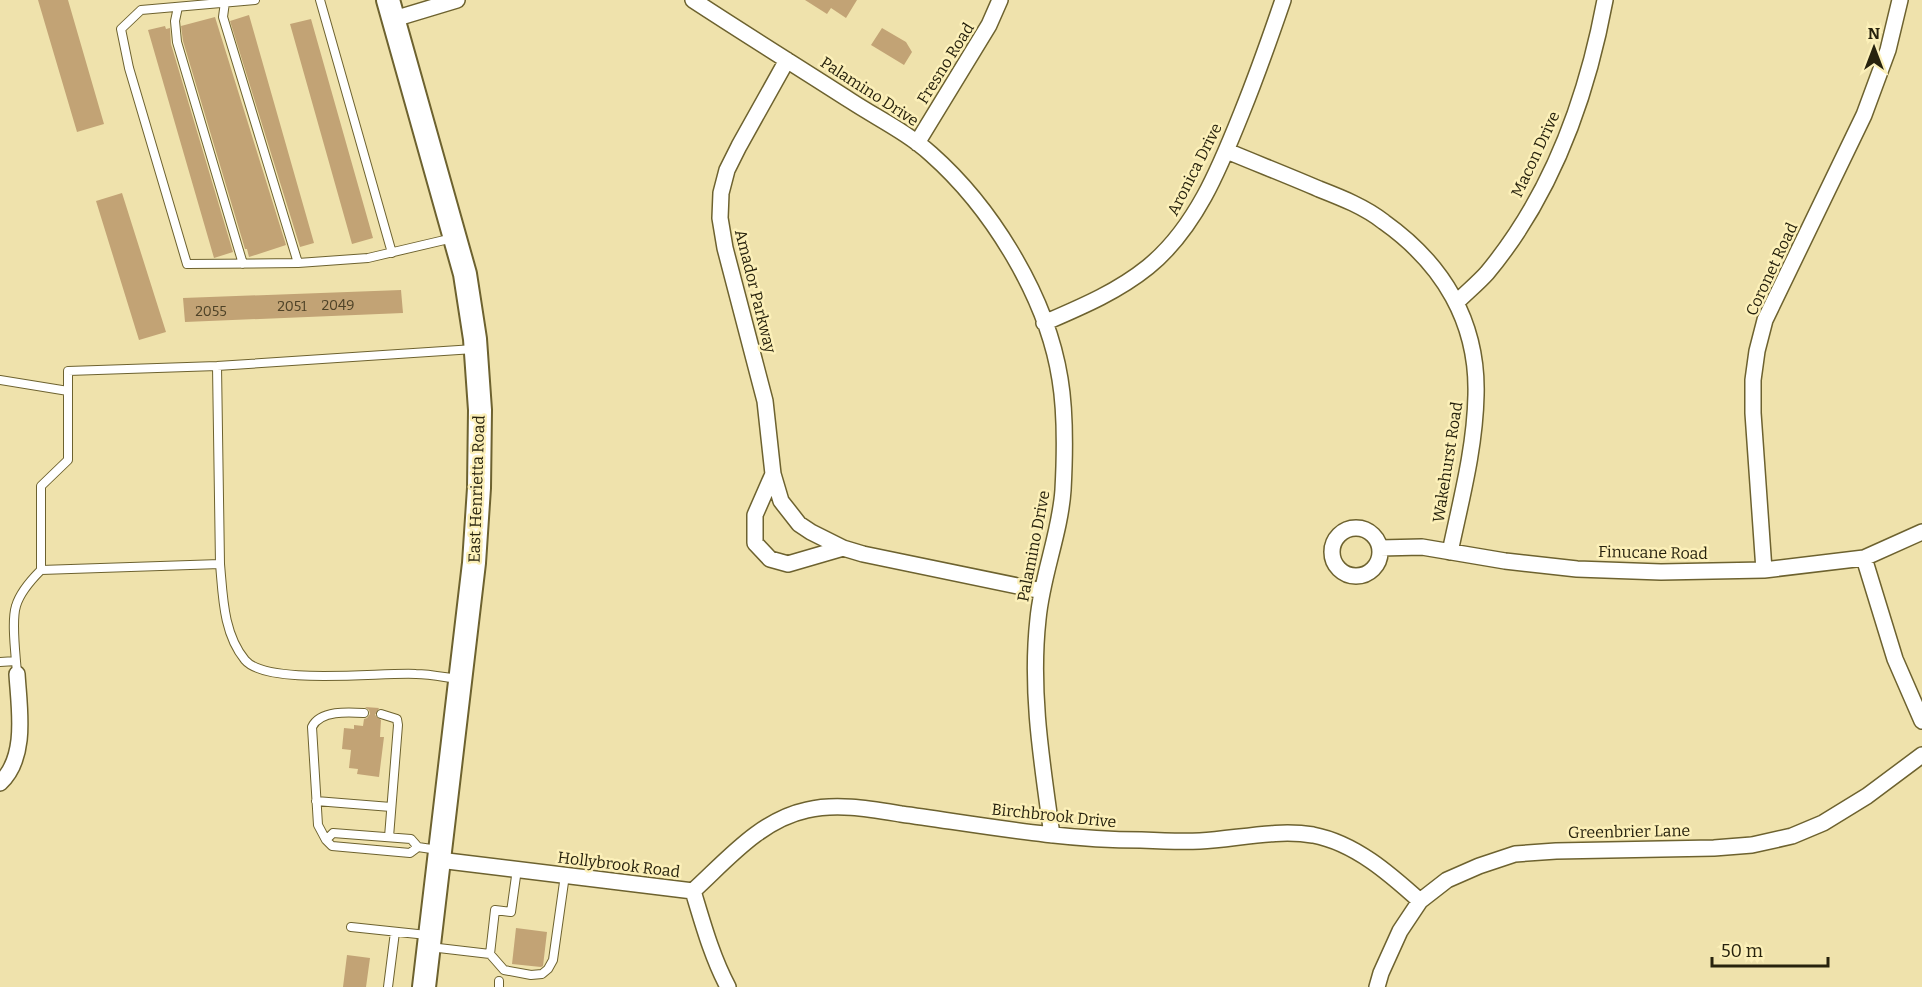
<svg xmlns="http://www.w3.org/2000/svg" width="1922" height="987" font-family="Bitter,serif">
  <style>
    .building { fill: #c2a375 }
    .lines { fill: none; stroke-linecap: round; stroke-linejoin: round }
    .service-casing { stroke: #6d622f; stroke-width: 10 }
    .minor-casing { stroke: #6d622f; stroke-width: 18 }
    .primary-casing { stroke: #6d622f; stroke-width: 26 }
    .service { stroke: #fff; stroke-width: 8 }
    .minor { stroke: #fff; stroke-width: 15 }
    .primary { stroke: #fff; stroke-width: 22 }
    .labels { text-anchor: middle; stroke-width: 5; stroke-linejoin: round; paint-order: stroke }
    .number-label { font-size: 14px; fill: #4e4227 }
    .street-label { font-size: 16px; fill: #27220d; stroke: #fcf0b9 }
  </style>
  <rect width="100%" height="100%" fill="#efe2ac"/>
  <!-- building -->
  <path class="building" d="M38,0H68L104,124L77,132Z
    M805,0H857L846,18L831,8L827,14Z
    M249,15L314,243L300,247L230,21Z
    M215,17L286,245L249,257L247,249H245L183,41L181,26Z
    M311,19L373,238L352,244L290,24Z
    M165,26L166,29L170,28L171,44L233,252L214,258L148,30Z
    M882,28L906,42L912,52L904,65L871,45Z
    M122,193L166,332L139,340L96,201Z
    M401,290L403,313L185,322L183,298Z
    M365,707L379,708L375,715L381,720L380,737H384L379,777L357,774L358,769L349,768L351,750L342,749L344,728L354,729V725L363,726L364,719L367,718L370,714L369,710Z
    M516,928L547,932L543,966L541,967L512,964Z
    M347,955L370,958L366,987H343Z"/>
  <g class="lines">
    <!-- service casing -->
    <g class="service-casing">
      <path id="service" d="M255,0L141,10L121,29L129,68L187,264L298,263L368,258L453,238
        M320,0L392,253
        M225,2L223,17L298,263
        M178,7L175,21L177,42L243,264
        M217,366L220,564
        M0,380L68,391
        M41,570L220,564C223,596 223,633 245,660C267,686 380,672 416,674C429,674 443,677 457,679
        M0,662L16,661
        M17,674C16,656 11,622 16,606C20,592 31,580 41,570V486L68,460V371L217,366L474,349
        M364,713C349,712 320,710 312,727L318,825L326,840L332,846L410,853L418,847
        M381,714L397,719L398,725L389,837
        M316,801L391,807
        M326,840L333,833L411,839L418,847L438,850
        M351,927L427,935
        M430,947L490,954L495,910L511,912L517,869
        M490,954L504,970L531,975L542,974L548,969L553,960L565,875
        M388,987L395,932
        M499,987V981"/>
    </g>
    <!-- minor casing -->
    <g class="minor-casing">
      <path id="minor" d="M693,0C745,34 798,67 851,101C877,118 908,133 931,154C992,208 1047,297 1060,379C1066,415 1065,453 1063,490C1060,534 1042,575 1038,619C1030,692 1042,763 1052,835
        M394,19L457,0
        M787,60L739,146L727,170L721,193L720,218L725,248L765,401L773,474L781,501L799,524L811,532L843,548L863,554L1042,591
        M917,143L989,25L1000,0
        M1227,151C1258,164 1289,176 1319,189C1342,198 1365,207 1384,222C1443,264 1478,322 1476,395C1475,448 1461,500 1450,552
        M1457,302C1467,292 1478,283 1487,273C1551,196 1587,97 1605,0
        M1044,323C1081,307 1117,292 1148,267C1196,228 1220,167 1242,112C1257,75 1270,38 1283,0
        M773,474L755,515V543L770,559L788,564L843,548
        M1332 552a24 24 0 1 1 48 0a24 24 0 1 1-48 0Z
        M1380,548L1422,547L1505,561L1577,569L1661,572L1764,570L1864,558L1922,532
        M1864,558L1895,659L1922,721
        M1764,570L1753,413V380L1757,351L1765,320L1864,115L1888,50L1900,0
        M0,783C28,757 19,708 17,674
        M439,860L693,891
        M693,891C727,860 760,820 807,810C837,803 870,809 901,814C981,825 1060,840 1141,840C1160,841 1180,842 1200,841C1237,839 1276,829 1313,835C1355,843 1390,874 1420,901
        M693,891C703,924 712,957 728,987
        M1377,987L1381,973L1400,931L1420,901L1447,880L1479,866L1515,854L1556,851L1714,848L1752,845L1792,836L1823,823L1867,796L1922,755"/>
    </g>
    <!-- primary casing -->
    <g class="primary-casing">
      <path id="primary" d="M388,0L465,274L475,339L480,410L479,488L474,563L424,987"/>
    </g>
    <!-- service -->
    <use href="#service" class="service"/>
    <!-- minor -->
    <use href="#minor" class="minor"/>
    <!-- primary -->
    <use href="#primary" class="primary"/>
  </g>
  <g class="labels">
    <!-- number labels -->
    <g class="number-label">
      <text x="338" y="310">2049</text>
      <text x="292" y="311">2051</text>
      <text x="211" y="316">2055</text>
    </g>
    <!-- street labels -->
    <g class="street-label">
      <text transform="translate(945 63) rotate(-58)" y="6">Fresno Road</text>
      <text transform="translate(870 91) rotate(33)" y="6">Palamino Drive</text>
      <text transform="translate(1535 154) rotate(-65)" y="6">Macon Drive</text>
      <text transform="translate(1194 169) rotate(-63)" y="6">Aronica Drive</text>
      <text transform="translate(1771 269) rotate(-65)" y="6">Coronet Road</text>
      <text transform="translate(756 291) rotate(76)" y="6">Amador Parkway</text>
      <text transform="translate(1447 462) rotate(-81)" y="6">Wakehurst Road</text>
      <text transform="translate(476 489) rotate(-88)" y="6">East Henrietta Road</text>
      <text transform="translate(1033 546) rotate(-79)" y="6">Palamino Drive</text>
      <text transform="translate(1653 552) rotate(1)" y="6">Finucane Road</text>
      <text transform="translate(1054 815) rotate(6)" y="6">Birchbrook Drive</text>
      <text transform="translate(1629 831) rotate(-1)" y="6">Greenbrier Lane</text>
      <text transform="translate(619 864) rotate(7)" y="6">Hollybrook Road</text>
    </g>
  </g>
  <!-- north arrow -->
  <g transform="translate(1874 48)" stroke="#fcf0b9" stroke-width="4.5" paint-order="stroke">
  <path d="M0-4.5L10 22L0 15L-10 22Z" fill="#27220d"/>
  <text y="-9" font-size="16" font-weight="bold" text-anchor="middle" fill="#27220d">N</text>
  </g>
  <!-- scale -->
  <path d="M1712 957v9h116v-9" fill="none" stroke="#27220d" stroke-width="3"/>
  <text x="1721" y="957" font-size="18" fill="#27220d" stroke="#fcf0b9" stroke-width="4.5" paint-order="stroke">50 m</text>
</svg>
